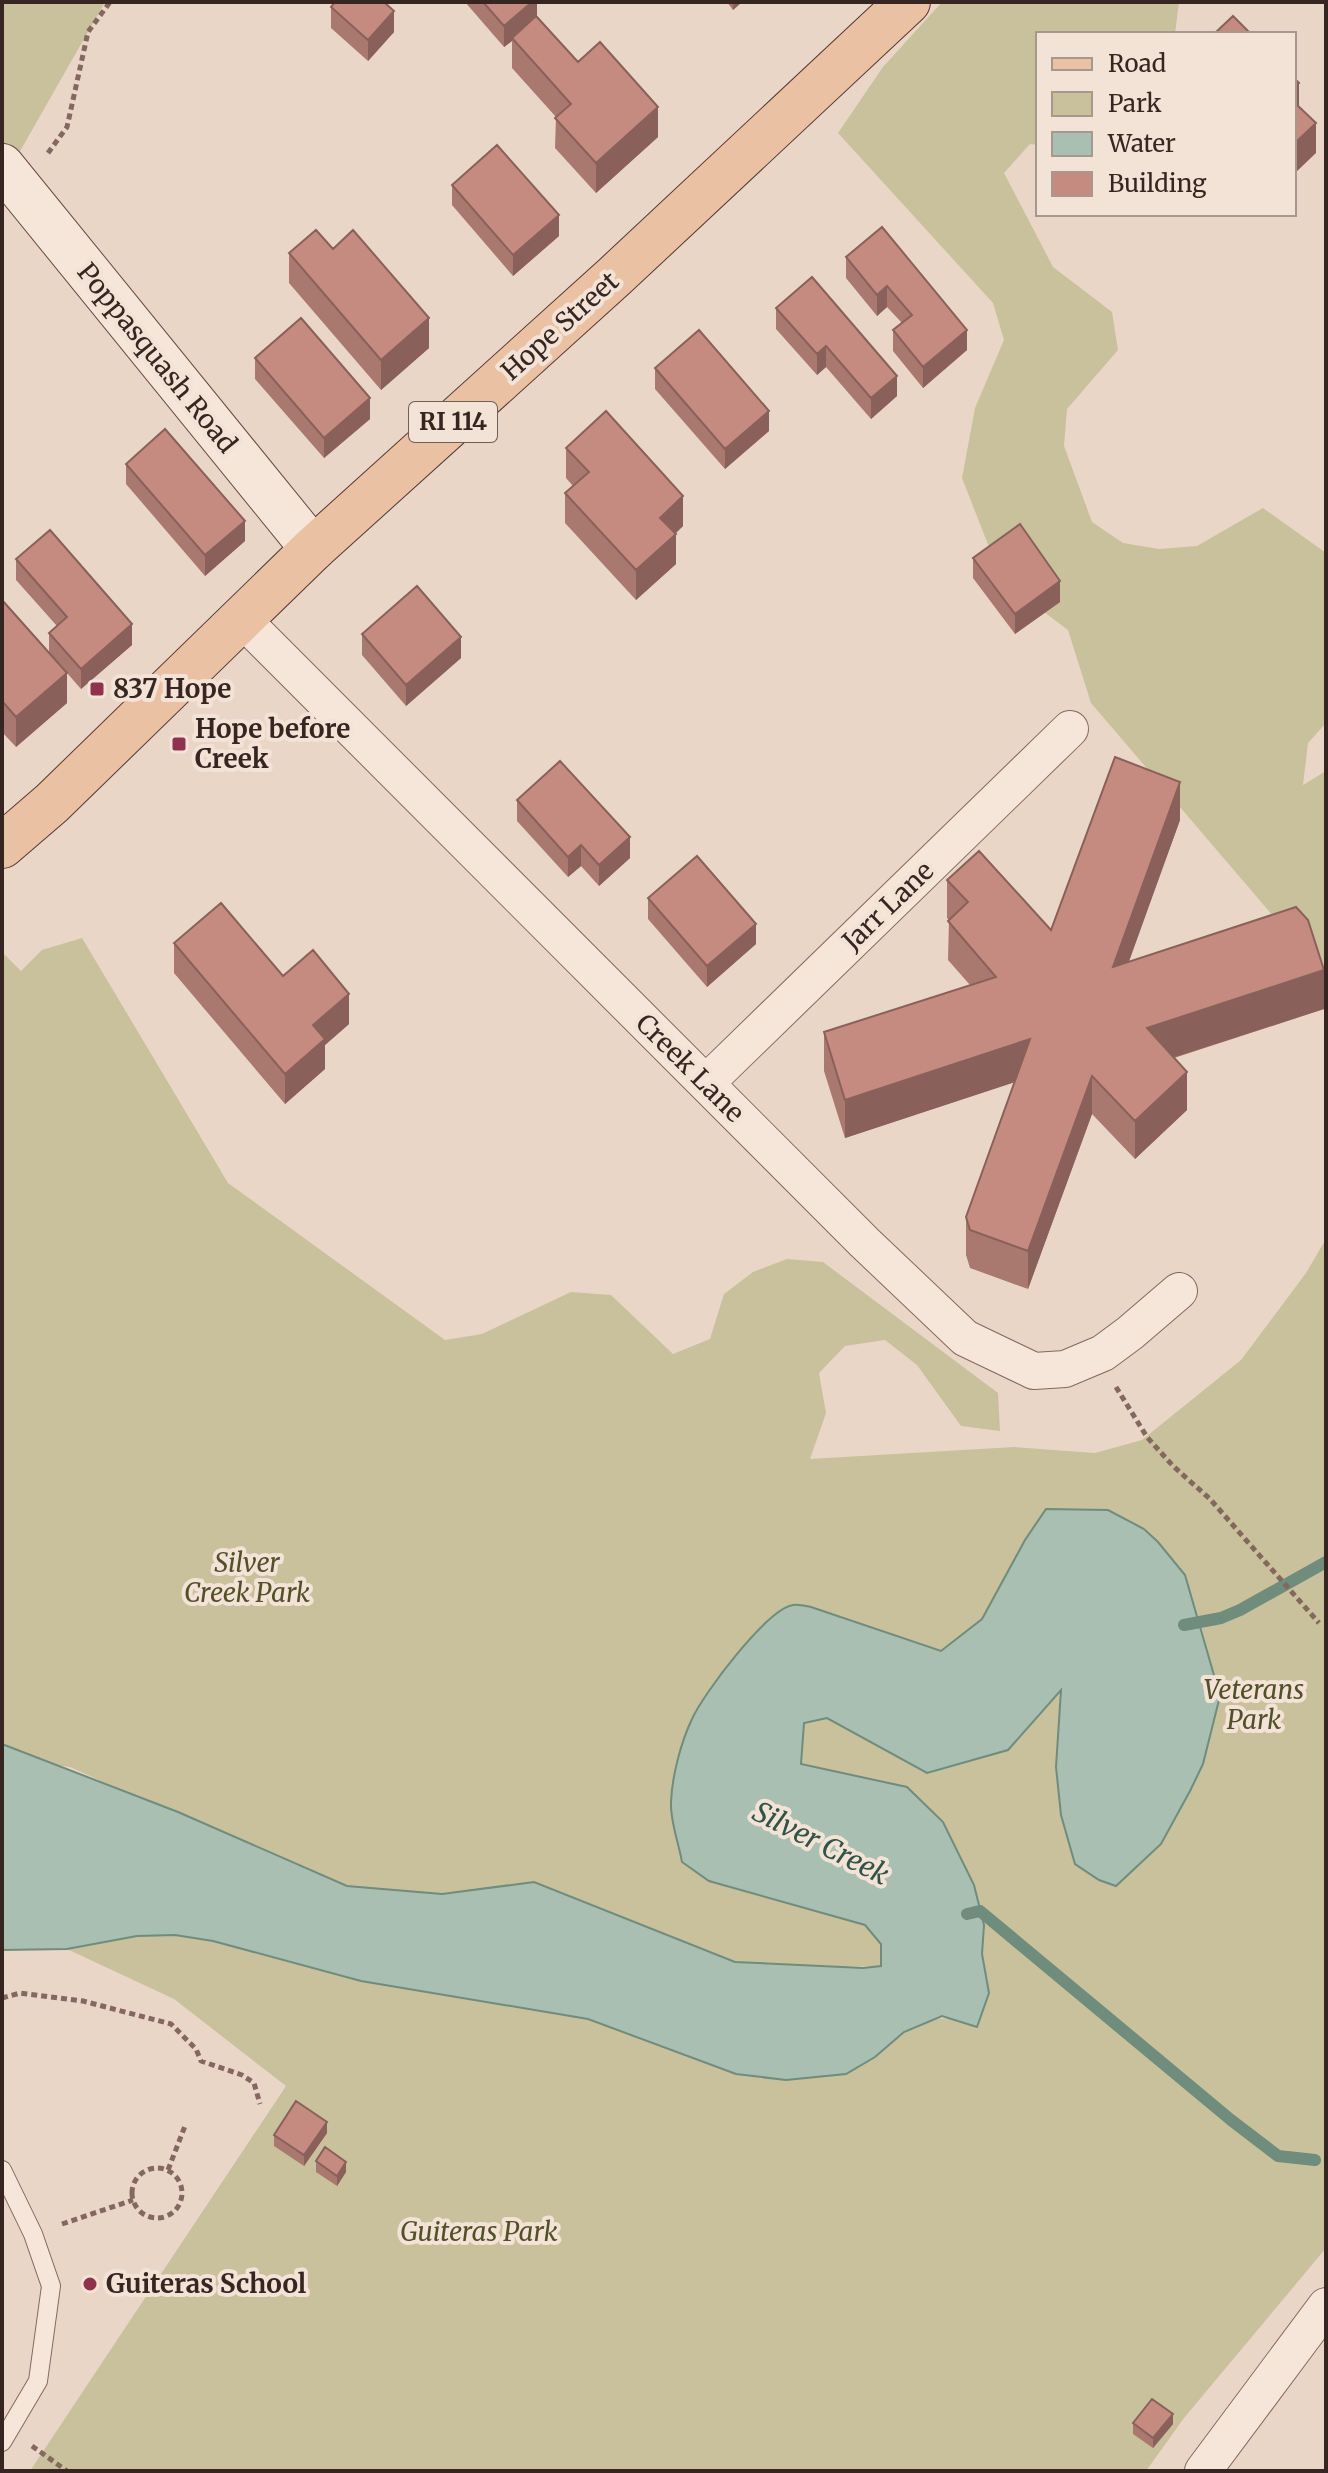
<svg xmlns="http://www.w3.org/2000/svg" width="1328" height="2473" font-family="Merriweather,serif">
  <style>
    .green { fill: #c8c19c }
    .water { fill: #a8bfb2; stroke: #6f8c7d; stroke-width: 2 }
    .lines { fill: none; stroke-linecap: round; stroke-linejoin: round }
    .stream { stroke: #6f8c7d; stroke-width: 12 }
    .lane-casing { stroke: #84685e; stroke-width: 20 }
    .street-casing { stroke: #84685e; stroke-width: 38 }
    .secondary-casing { stroke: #664a41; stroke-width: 46 }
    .primary-casing { stroke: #533832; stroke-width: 46 }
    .path { stroke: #84685e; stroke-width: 5; stroke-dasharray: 6 4; stroke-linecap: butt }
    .lane { stroke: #f6e6d9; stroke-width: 18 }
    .street { stroke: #f6e6d9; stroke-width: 36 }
    .secondary { stroke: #f6e6d9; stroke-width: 44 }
    .primary { stroke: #eac1a2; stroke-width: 44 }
    .wall { fill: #a9786e }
    .shaded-wall { fill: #8a615a }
    .building { fill: #c58b80; stroke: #8a615a; stroke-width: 2 }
    .poi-dot { fill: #8e334c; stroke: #f2e3d6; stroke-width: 3 }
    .labels { text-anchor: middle; stroke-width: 8; stroke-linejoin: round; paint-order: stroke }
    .shield { fill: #f2e3d6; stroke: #6e5e57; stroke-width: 2 }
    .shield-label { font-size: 24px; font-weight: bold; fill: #362520 }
    .street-label { font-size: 26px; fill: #362520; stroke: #f2e3d6 }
    .poi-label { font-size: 26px; font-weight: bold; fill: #362520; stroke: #f2e3d6; text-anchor: start }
    .park-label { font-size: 26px; font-style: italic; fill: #515029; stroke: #f2e3d6 }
    .water-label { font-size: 28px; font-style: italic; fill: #315449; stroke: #f2e3d6 }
  </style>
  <rect width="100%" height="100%" fill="#ead6c7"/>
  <!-- green -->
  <path class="green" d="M2,2H105L15,160L2,142Z
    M942,2H1179L1175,34H1038V145L1030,144L1004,173L1053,267L1112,312L1118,350L1067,409L1064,446L1092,522L1123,543L1159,549L1197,546L1263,508L1326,553V723L1308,743L1303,785L1326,771V978L1091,703L1068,630L1007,584L991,552L962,478L975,408L1004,340L993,303L838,133L883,67Z
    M82,938L228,1183L445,1340L482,1334L571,1292L611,1295L673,1354L710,1339L724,1294L753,1272L787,1259L823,1262L998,1393L1000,1431L961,1426L917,1365L885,1340L845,1346L819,1373L826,1413L810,1459L1014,1447L1095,1453L1142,1440L1241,1360L1306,1273L1326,1239V2248L1184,2418L1146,2471H30L286,2086L174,1999L67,1949L137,1936L175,1935L888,2046C905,2031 931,2013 954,2020L899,1798L790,1760L802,1712L827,1717L924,1771L1061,1689L1056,1767L1058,1791L1082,1800L1207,1649L1185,1575L1144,1529L1025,1540L982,1619L940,1651L811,1607L748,1642L699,1706L704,1713L708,1881L834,1916L858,1915L881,1944V1966L847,1967L801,1980L402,1917L70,1767L2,1758V952L21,971L42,950Z"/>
  <!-- water -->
  <path class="water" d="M1046,1509L1108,1510L1144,1529L1158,1542L1185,1575L1220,1696L1203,1764L1190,1791L1161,1844L1116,1886L1099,1880L1075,1864L1061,1815L1056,1767L1061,1690L1008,1750L927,1773L827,1718L804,1723L801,1764L907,1787L943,1822L974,1885L984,1925L982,1954L989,1993L977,2027L942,2016L904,2032L875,2057L846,2074L786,2080L736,2074L588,2019L361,1981L213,1941L175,1935L137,1936L67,1949L2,1950V1744L178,1812L347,1886L442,1894L534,1882L735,1962L863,1968L881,1966V1944L865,1925L709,1881L682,1862C679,1844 670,1821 671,1802C672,1776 681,1742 692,1719C703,1694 767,1609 793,1605C798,1604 806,1606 811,1607L941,1651L982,1619L1025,1540Z"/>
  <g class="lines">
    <!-- stream -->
    <path class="stream" d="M1184,1625L1221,1618L1240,1610L1326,1562
      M967,1914L980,1911L1231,2120L1278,2156L1315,2160"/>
    <!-- lane casing -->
    <g class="lane-casing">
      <path id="lane" d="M2,2170L33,2234L51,2286L38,2381L2,2442"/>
    </g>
    <!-- street casing -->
    <g class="street-casing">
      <path id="street" d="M243,620L864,1242L965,1338L1034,1371L1065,1369L1103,1353L1130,1333L1179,1291
        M706,1083L1070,729
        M1203,2471L1326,2306"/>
    </g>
    <!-- secondary casing -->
    <g class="secondary-casing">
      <path id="secondary" d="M2,166L313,549"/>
    </g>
    <!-- primary casing -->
    <g class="primary-casing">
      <path id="primary" d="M2,846L52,803L313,549L615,276L908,2"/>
    </g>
    <!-- path -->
    <path class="path" d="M48,153L67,127L88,32L110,2
      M1116,1387L1147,1437L1173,1466L1210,1499L1319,1623
      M2,1998L20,1993L83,2001L171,2024L196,2049L201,2061L242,2075L254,2083L260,2104
      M132 2193a25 25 0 1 1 50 0a25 25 0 1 1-50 0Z
      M168,2170L185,2126
      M62,2224L133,2200
      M32,2446L67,2471"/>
    <!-- lane -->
    <use href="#lane" class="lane"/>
    <!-- street -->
    <use href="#street" class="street"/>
    <!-- secondary -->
    <use href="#secondary" class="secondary"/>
    <!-- primary -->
    <use href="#primary" class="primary"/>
  </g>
  <!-- wall -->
  <path class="wall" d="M465,2H537V16L578,62L658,137L596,193L555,148L556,117L512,68V41L504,47Z
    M727,2H742L733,10Z
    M331,7L394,32L368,61L331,28Z
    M452,185L559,236L513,276L452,205Z
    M882,227L967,350L923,388L893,351V330L902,323L887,307L877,316L846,278V257Z
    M333,249L429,348L381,390L289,283V253Z
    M776,308L897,396L871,419L826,367L817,375L776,329Z
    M255,358L370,419L324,458L255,379Z
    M655,368L769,431L725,469L655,389Z
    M566,448L683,526L675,534L676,564L636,600L565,523V493L573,486L566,478Z
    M126,464L245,541L205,576L126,484Z
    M973,558L1060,602L1015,634L973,578Z
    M16,559L132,645L81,689L67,673V703L16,747L2,732V600L49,653V633L57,626L16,580Z
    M362,634L461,658L406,706L362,655Z
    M517,800L630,858L599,886L581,866L568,877L517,821Z
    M1180,820L1128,962L1324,1009L1174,1058L1187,1110L1135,1159L1092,1114L1028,1289L970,1268L966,1255V1217L1015,1082L845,1138L824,1071V1032L970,985L948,960L949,920L947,918V880L1051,930Z
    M648,898L756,944L707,987L648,919Z
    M174,943L283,976L349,1024L325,1045V1069L285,1104L174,973Z
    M327,2133L304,2166L274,2146V2135Z
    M316,2161L346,2172L337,2186L316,2172Z
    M1133,2423L1173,2424L1153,2448L1133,2434Z"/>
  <!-- shaded-wall -->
  <path class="shaded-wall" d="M532,2H537V19L512,38V41L504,47V26Z
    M733,2H742L733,10Z
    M394,11V32L368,61V40Z
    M1299,83V113L1294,118V88Z
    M658,107V137L596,193V163Z
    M1316,123V153L1294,174V144Z
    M559,215V236L513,276V255Z
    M887,286V307L877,316V295Z
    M429,318V348L381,390V360Z
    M967,330V350L923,388V367Z
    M826,346V367L817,375V354Z
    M897,376V396L871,419V398Z
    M370,398V419L324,458V438Z
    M769,411V431L725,469V449Z
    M683,496V526L660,548V518Z
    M245,521V541L205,576V555Z
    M676,534V564L636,600V570Z
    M1060,581V602L1015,634V614Z
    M132,624V645L81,689V669Z
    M461,637V658L406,706V685Z
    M67,673V703L16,747V717Z
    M1180,782V820L1113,1006V967Z
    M630,837V858L599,886V865Z
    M581,845V866L568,877V857Z
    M756,924V944L707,987V966Z
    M1324,970V1009L1147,1066V1028Z
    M349,994V1024L325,1045V1069L285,1104V1074L313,1025Z
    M1030,1039V1077L845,1138V1100Z
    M1187,1072V1110L1135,1159V1121Z
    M1092,1076V1114L1028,1289V1251Z
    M327,2122V2133L304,2166V2155Z
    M346,2162V2172L337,2186V2176Z
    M1173,2414V2424L1153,2448V2438Z"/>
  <!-- building -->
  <path class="building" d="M335,2H384L394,11L368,40L331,7Z
    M483,2H532L504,26Z
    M536,16L578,62L600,42L658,107L596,163L555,118L571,104L512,38Z
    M1233,16L1251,34H1214Z
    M1294,78L1299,83L1294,88Z
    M1294,102L1316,123L1294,144Z
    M497,145L559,215L513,255L452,185Z
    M882,227L967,330L923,367L893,330L912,315L887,286L877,295L846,257Z
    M316,230L333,249L353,230L429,318L381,360L289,253Z
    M812,277L897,376L871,398L826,346L817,354L776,308Z
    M301,318L370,398L324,438L255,358Z
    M699,330L769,411L725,449L655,368Z
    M606,411L683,496L660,518L676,534L636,570L565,493L589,472L566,448Z
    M165,429L245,521L205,555L126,464Z
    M1020,524L1060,581L1015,614L973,558Z
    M50,530L132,624L81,669L49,633L67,617L16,559Z
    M417,586L461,637L406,685L362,634Z
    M2,600L67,673L16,717L2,701Z
    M1115,757L1180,782L1113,967L1296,907L1308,920L1324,970L1147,1028L1187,1072L1135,1121L1092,1076L1028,1251L970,1230L966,1217L1030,1039L845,1100L824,1032L996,977L948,921L968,902L947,880L979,851L1051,930Z
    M560,761L630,837L599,865L581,845L568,857L517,800Z
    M697,856L756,924L707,966L648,898Z
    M221,903L283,976L313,950L349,994L313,1025L325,1039L285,1074L174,943Z
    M296,2101L327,2122L304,2155L274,2135Z
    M325,2147L346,2162L337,2176L316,2161Z
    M1152,2399L1173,2414L1153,2438L1133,2423Z"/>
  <!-- markers -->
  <g class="poi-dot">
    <rect x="89" y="681" width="16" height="16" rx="4"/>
    <rect x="171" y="736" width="16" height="16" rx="4"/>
    <circle cx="90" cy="2284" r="8"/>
  </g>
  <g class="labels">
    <!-- shield labels -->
    <rect class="shield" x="409" y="402" width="88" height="40" rx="6"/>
    <g class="shield-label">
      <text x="453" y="430">RI 114</text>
    </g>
    <!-- street labels -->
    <g class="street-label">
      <text transform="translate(560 326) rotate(-42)" y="9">Hope Street</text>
      <text transform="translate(157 358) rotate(51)" y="9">Poppasquash Road</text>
      <text transform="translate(888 906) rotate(-44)" y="9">Jarr Lane</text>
      <text transform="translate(690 1068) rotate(45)" y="9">Creek Lane</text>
    </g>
    <!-- poi labels -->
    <g class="poi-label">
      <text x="113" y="698">837 Hope</text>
      <text x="195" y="738">Hope before<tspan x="195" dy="30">Creek</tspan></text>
      <text x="106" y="2293">Guiteras School</text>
    </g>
    <!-- park labels -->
    <g class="park-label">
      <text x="247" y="1572">Silver<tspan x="247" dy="30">Creek Park</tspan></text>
      <text x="1254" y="1699">Veterans<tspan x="1254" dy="30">Park</tspan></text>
      <text x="479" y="2241">Guiteras Park</text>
    </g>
    <!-- water labels -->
    <g class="water-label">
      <text transform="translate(821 1843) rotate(27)" y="10">Silver Creek</text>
    </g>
  </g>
  <!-- border -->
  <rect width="1328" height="2473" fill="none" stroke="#362520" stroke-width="8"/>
  <!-- legend -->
  <rect x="1036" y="32" width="260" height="184" fill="#f2e3d6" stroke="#a7978d" stroke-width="2"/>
  <rect x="1052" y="58" width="40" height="12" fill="#eac1a2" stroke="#a7978d" stroke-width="2"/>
  <text x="1108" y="72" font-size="24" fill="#362520">Road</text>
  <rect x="1052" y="92" width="40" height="24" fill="#c8c19c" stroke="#a7978d" stroke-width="2"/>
  <text x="1108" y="112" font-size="24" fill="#362520">Park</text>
  <rect x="1052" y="132" width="40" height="24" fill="#a8bfb2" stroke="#a7978d" stroke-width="2"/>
  <text x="1108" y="152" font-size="24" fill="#362520">Water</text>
  <rect x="1052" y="172" width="40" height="24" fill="#c58b80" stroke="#a7978d" stroke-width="2"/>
  <text x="1108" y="192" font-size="24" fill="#362520">Building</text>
</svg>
